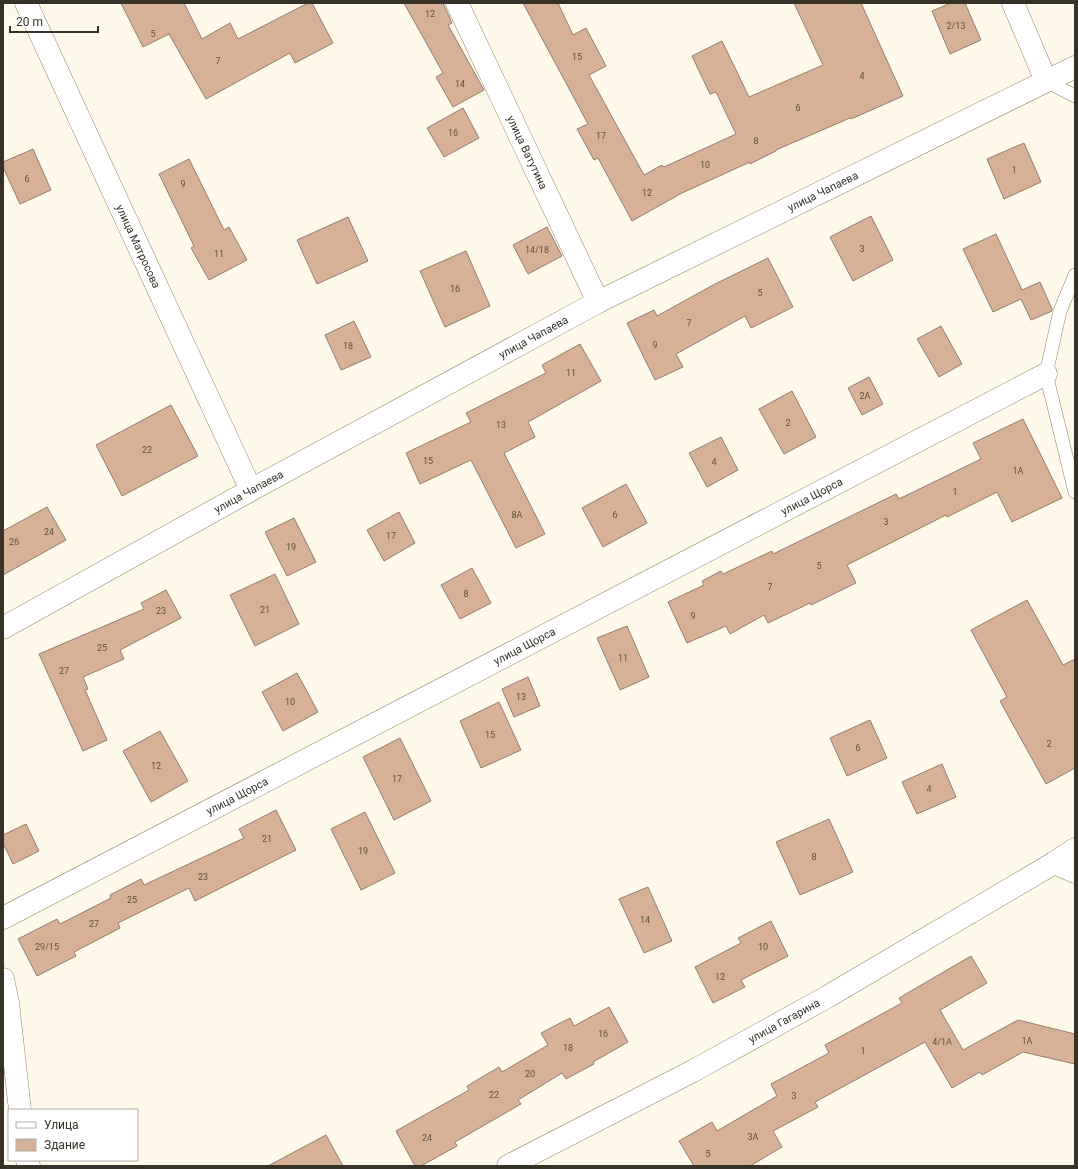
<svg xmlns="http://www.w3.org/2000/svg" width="1078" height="1169" font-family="Roboto,sans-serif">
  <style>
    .building { fill: #d6b197; stroke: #947d6e }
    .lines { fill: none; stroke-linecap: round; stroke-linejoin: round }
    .lane-casing { stroke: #8c836b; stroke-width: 14 }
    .street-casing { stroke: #8c836b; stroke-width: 23 }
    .secondary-casing { stroke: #8c836b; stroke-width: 23 }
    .lane { stroke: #fff; stroke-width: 13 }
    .street { stroke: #fff; stroke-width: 22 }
    .secondary { stroke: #fff; stroke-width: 22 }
    .labels { text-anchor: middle; stroke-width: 3; stroke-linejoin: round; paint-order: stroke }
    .number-label { font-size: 9px; fill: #5e5244 }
    .street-label { font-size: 11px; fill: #363228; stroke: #fff }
  </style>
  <rect width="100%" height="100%" fill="#fff9e9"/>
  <!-- building -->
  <path class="building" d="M121,3H184L202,39L230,23L238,39L308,3H312L333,43L295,63L290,53L206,99L169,34L143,47Z
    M404,3H443L452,23L448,25L484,90L453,107L436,77L443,73Z
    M523,3H558L573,35L586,28L606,66L589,75L644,175L662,165L664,167L736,134L716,92L710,94L692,56L722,41L749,97L823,65L794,3H861L903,96L851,119L850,118L776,150V151L750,164V162L682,193L632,221L598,158L594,160L577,129L588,124Z
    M951,3H965L981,40L950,54L932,11Z
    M463,108L479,138L444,157L427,128Z
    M1024,143L1041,182L1004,199L987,159Z
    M33,149L51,190L20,204L3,167V162Z
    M189,159L224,230L229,227L247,260L209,280L191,248L194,246L159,174Z
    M871,216L893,260L853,281L830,237Z
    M348,217L368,261L317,284L297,240Z
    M547,227L562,256L528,274L513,245Z
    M996,234L1022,290L1040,282L1052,309V311L1031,320L1021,299L993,312L963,249Z
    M466,251L490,306L445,327L420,271Z
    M768,258L793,307L751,328L745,316L676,354L683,367L655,380L627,323L654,310L657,316L715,284Z
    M354,321L371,357L341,370L325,335Z
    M941,326L962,364L939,377L917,339Z
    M580,344L601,381L528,422L535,437L504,453L545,534L516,548L471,460L420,484L406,453L471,422L466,413L546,373L542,365Z
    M869,377L883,404L862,415L848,388Z
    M792,391L816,437L784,454L759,409Z
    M171,405L198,456L122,496L96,445Z
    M1023,419L1062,498L1012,522L997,492L947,517L946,515L847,565L856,583L811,605L810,603L768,623L764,615L730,634L726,626L687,643L668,602L704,585L702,581L721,571L723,574L772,551L773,554L896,494L899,499L981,459L973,443Z
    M721,437L738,470L707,487L689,453Z
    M626,484L647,523L603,547L582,508Z
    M47,507L66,540L3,575V531Z
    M399,512L415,543L384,561L367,530Z
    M294,518L316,562L287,576L265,532Z
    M472,568L491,603L460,619L441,585Z
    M275,574L299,624L255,646L230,595Z
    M166,590L181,618L120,650L124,659L83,677L88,689L85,690L107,740L83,751L39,654L144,609L141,603Z
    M1027,600L1063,665L1075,659V768L1046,784L1000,701L1007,697L971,630Z
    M627,626L649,677L620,690L597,638Z
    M297,673L318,712L283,731L262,692Z
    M528,677L540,706L514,717L502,689Z
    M499,702L521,750L481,768L460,721Z
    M870,720L887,758L847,776L830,738Z
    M160,731L188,781L151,802L123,751Z
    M400,738L431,801L394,820L363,757Z
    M942,764L956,797L917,814L902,782Z
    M276,810L296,850L195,901L189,888L118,923L120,928L74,952L76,956L37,976L18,939L57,919L60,924L111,898L110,895L141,879L144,885L244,838L239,829Z
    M365,812L395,873L361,890L331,829Z
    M829,819L853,872L800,895L776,842Z
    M26,824L39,851L13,864L3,843V835Z
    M648,887L672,941L644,953L619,899Z
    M771,921L788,956L741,980L745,987L713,1003L695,967L741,943L738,938Z
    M971,956L987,983L940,1010L963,1050L1018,1020L1075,1034V1064L1023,1052L982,1075L980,1072L952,1088L925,1042L815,1102L818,1107L773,1131L782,1147L750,1166H694L679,1141L712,1122L717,1131L777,1096L771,1084L829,1053L825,1045L902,1003L899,998Z
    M609,1007L628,1042L593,1062L594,1064L566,1079L562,1073L518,1100L521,1104L455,1142L457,1146L421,1166H415L396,1131L469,1090L467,1086L499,1067L502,1072L548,1045L541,1033L570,1018L574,1026Z
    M326,1135L343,1166H268Z"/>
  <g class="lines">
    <!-- lane casing -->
    <g class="lane-casing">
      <path id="lane" d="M1046,81L1075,96
        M1075,275L1060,311L1046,374L1075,492"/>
    </g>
    <!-- street casing -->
    <g class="street-casing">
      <g id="street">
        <path id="s1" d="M26,3L251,490"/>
        <path id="s2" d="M457,3L598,302"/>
        <path id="s3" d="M3,918L1046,374"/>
        <path d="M3,979L8,1003L20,1110"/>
        <path d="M27,1160L29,1166"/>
      </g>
    </g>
    <!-- secondary casing -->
    <g class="secondary-casing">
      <g id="secondary">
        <path d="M1013,3L1046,81"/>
        <path id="s4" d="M3,628L251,490L598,302L1075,67"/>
        <path d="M1054,863L1075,872"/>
        <path id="s5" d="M508,1166L693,1071L827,997L1054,863L1075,849"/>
      </g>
    </g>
    <!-- lane -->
    <use href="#lane" class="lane"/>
    <!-- street -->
    <use href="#street" class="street"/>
    <!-- secondary -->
    <use href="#secondary" class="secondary"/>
  </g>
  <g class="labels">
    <!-- number labels -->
    <g class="number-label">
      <text x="430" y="17">12</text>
      <text x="956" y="29">2/13</text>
      <text x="153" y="37">5</text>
      <text x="577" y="60">15</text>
      <text x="218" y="64">7</text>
      <text x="862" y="79">4</text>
      <text x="460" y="87">14</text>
      <text x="798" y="111">6</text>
      <text x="453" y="136">16</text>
      <text x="601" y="139">17</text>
      <text x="756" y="144">8</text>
      <text x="705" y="168">10</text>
      <text x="1014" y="173">1</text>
      <text x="27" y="182">6</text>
      <text x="183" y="187">9</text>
      <text x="647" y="196">12</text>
      <text x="862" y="252">3</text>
      <text x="537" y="253">14/18</text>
      <text x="219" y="257">11</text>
      <text x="455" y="292">16</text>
      <text x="760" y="296">5</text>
      <text x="689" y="326">7</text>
      <text x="655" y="348">9</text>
      <text x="348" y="349">18</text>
      <text x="571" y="376">11</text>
      <text x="865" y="399">2А</text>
      <text x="788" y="426">2</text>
      <text x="501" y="428">13</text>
      <text x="147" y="453">22</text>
      <text x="428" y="464">15</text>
      <text x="714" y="465">4</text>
      <text x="1018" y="474">1А</text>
      <text x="955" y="495">1</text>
      <text x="517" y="518">8А</text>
      <text x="615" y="518">6</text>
      <text x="886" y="525">3</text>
      <text x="49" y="535">24</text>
      <text x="391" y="539">17</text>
      <text x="14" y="545">26</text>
      <text x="291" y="550">19</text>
      <text x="819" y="569">5</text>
      <text x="770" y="590">7</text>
      <text x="466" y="597">8</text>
      <text x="265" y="613">21</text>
      <text x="161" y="614">23</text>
      <text x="693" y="619">9</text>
      <text x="102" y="651">25</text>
      <text x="623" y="661">11</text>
      <text x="64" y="674">27</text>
      <text x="521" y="700">13</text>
      <text x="290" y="705">10</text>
      <text x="490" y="738">15</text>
      <text x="1049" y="747">2</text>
      <text x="858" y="751">6</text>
      <text x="156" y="769">12</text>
      <text x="397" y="782">17</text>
      <text x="929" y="792">4</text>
      <text x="267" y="842">21</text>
      <text x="363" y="854">19</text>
      <text x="814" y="860">8</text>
      <text x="203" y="880">23</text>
      <text x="132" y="903">25</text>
      <text x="645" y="923">14</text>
      <text x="94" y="927">27</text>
      <text x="47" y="950">29/15</text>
      <text x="763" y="950">10</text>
      <text x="720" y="980">12</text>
      <text x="603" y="1037">16</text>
      <text x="1027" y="1044">1А</text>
      <text x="942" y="1045">4/1А</text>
      <text x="568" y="1051">18</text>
      <text x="863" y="1054">1</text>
      <text x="530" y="1077">20</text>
      <text x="494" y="1098">22</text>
      <text x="794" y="1099">3</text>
      <text x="753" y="1140">3А</text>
      <text x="427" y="1141">24</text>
      <text x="708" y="1157">5</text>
    </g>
    <!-- street labels -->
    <g class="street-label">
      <text dy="4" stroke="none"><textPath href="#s2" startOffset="165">улица Ватутина</textPath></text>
      <text dy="4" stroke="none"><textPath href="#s4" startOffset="929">улица Чапаева</textPath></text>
      <text dy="4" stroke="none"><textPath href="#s1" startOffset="268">улица Матросова</textPath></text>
      <text dy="4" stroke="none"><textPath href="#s4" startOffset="605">улица Чапаева</textPath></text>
      <text dy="4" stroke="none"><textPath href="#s4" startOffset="281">улица Чапаева</textPath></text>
      <text dy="4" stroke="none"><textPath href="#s3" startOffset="912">улица Щорса</textPath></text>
      <text dy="4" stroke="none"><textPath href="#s3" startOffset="588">улица Щорса</textPath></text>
      <text dy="4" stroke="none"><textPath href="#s3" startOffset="264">улица Щорса</textPath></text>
      <text dy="4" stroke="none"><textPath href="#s5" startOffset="312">улица Гагарина</textPath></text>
    </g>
  </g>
  <!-- border -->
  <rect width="1078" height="1169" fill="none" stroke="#363228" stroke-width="8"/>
  <!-- legend -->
  <rect x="8" y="1109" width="130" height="52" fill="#ffffff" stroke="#afada9"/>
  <rect x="16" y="1122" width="20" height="6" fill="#ffffff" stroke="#afada9"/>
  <text x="44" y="1129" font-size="12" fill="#363228">Улица</text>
  <rect x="16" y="1139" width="20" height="12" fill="#d6b197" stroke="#afada9"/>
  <text x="44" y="1149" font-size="12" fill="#363228">Здание</text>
  <!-- scale -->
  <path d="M10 26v6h88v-6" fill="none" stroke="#363228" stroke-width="2"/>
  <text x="16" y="26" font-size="12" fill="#363228" stroke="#ffffff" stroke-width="3" paint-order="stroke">20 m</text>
</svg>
